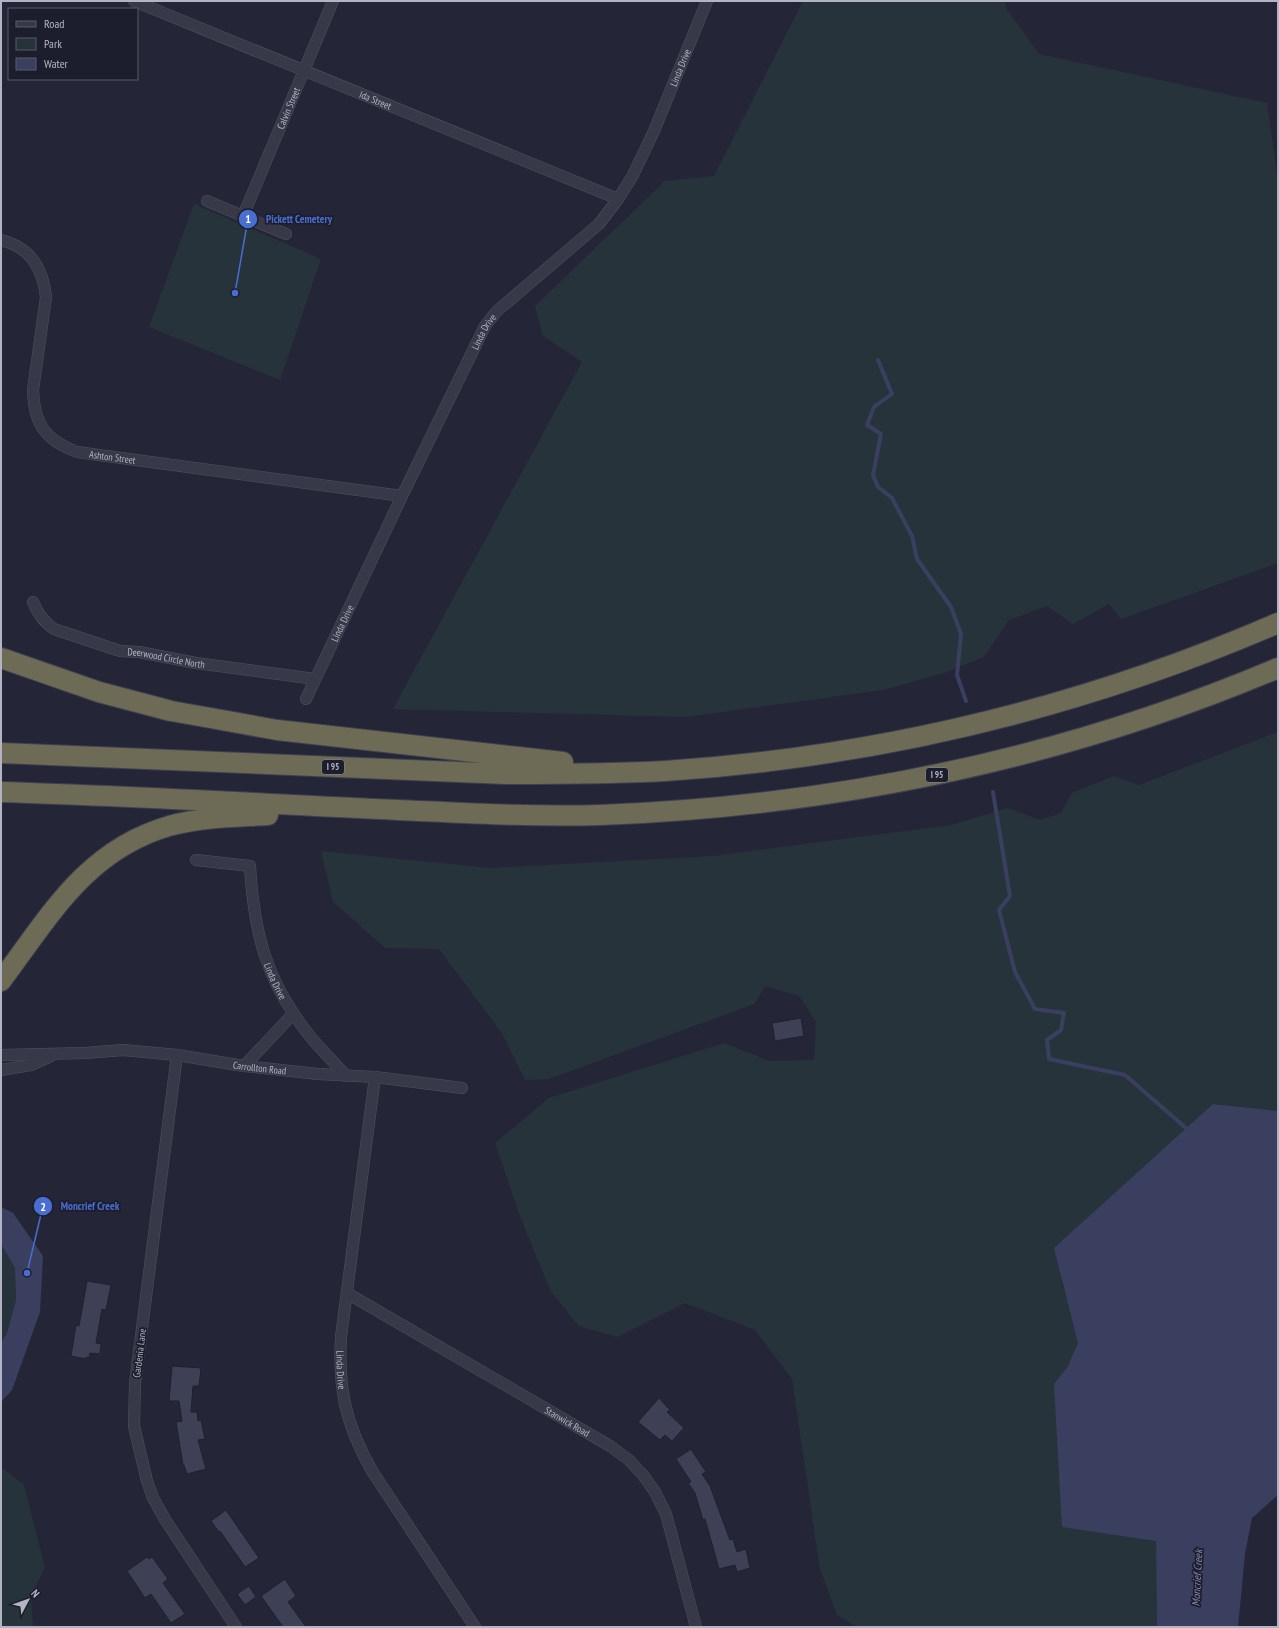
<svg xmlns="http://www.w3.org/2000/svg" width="1279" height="1628" font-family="'PT Sans Narrow',sans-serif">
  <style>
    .green { fill: #27333a }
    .water { fill: #3b3f5f }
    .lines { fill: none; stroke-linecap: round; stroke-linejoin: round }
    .stream { stroke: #3b3f5f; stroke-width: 4 }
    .building { fill: #3e4055; stroke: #1f202f }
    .minor-casing { stroke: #4f5160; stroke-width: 12 }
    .motorway-casing { stroke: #3f4150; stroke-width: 22 }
    .minor { stroke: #373948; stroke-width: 11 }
    .motorway { stroke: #6d6b55; stroke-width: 20 }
    .labels { text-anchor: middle; stroke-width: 3.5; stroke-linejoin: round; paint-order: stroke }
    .shield { fill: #1d1e2d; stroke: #858797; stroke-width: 1 }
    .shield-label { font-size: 9px; font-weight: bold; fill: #b2b4c4 }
    .street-label { font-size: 10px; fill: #b2b4c4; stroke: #1d1e2d }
    .water-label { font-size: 11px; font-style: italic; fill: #858aae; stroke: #1d1e2d }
    .leader { fill: none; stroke: #4a6dd2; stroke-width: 1.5 }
    .callout-dot { fill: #4a6dd2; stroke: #1d1e2d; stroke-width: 1.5 }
    .mark-label { font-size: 12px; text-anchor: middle; font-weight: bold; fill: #fff }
    .callout-label { font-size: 11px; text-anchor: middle; font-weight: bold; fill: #4a6dd2; stroke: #1d1e2d; stroke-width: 3.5; stroke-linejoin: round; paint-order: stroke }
  </style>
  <rect width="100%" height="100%" fill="#242638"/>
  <!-- green -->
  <path class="green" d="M803,1H1005L1006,8L1039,54L1267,103L1278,181V563L1121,619L1109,604L1073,624L1047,606L1009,620L984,657L944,673L883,690L686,717L393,709L582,362L543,336L535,306L665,181L714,176Z
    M194,204L321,259L280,380L149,327Z
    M1278,732V1111L1213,1104L1062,1283C1066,1294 1080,1335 1078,1344C1074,1360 1064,1372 1054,1384L1156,1541L1157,1627H857L837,1615L820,1569L792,1379L755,1330L685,1303L617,1337L579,1326L551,1292L521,1219L495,1143L549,1098L724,1043L769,1061L814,1060L816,1022L799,996L765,986L754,1004L549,1079L525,1080L502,1033L439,949L385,948L333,902L321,851L491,868L713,856L951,825L1008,808L1040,820L1061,813L1072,793L1114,776L1139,785Z
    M1,1244L15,1268L16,1300L7,1333L1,1343Z
    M1,1467L24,1485L45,1568L31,1596L33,1627H1Z"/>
  <!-- water -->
  <path class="water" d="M1213,1104L1278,1111V1495L1252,1518L1245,1554L1238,1627H1157L1156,1541L1062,1527L1054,1384L1068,1366L1078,1343L1054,1248Z
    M1,1207L13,1213L43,1256L40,1312L12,1390L1,1402V1343L7,1333L16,1300L15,1268L1,1244Z"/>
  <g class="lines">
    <!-- stream -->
    <path class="stream" d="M878,360L892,394L874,407L867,425L881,434L873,475L878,487L892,498L912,536L917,559L951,607L961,634L957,675L966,701
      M993,792L1010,896L999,910L1015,972L1035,1009L1064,1013L1061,1030L1047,1040L1049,1059L1125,1075L1186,1128"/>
  </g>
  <!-- building -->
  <path class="building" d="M801,1018L804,1036L775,1041L772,1023Z
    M87,1281L111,1285L106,1310L102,1309L96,1343L101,1344L100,1354L90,1353L89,1358L86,1357V1359L71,1356L76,1325L79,1326Z
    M172,1366L201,1368L199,1386H193L191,1412H197L198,1421L201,1420L205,1439L198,1440L206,1469L187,1474L184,1465H183L176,1422L182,1421L179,1401H169Z
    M659,1398L670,1410L667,1412L684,1428L672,1441L665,1435L660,1440L638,1422Z
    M691,1449L706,1472L702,1474L710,1486L730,1540L733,1539L737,1552L746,1549L750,1568L737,1572L735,1565L719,1569L705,1519L703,1520L695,1493L688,1483L691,1482L676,1459Z
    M226,1510L259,1558L245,1567L220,1531L219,1532L211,1521Z
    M147,1557L149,1559L152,1557L168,1579L163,1583L185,1614L171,1623L151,1594L145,1598L127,1571Z
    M285,1579L296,1596L288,1602L306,1627H283L261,1596Z
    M249,1586L256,1597L245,1605L237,1594Z"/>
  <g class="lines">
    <!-- minor casing -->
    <g class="minor-casing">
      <g id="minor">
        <path id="s1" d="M134,1L618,199"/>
        <path d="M207,201L286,234"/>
        <path id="s2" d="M243,216L333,1"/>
        <path id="s3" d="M1,240C30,247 43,269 46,297L33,390C34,424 45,440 77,452L402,496"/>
        <path id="s4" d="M33,602C38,614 43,621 54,629L120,651L139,652L196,663L315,679"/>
        <path id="s5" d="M306,699L402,496L485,326L497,311L599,224L618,199L632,177L654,131L707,1"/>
        <path id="s6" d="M196,860L250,866C254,933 266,981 309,1035C320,1049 334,1062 346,1076"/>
        <path id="s7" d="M1,1055L85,1053L123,1050L177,1055L244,1066L318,1074L375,1077L462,1088"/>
        <path d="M177,1055L135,1383L134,1426L147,1481L153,1498L166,1521L236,1627"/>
        <path d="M244,1066L293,1014"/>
        <path d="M1,1070L31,1065L51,1056"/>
        <path id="s8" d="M375,1077L341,1337C338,1390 346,1425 372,1471L475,1627"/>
        <path id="s9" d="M347,1293L610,1446L629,1460L643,1475L655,1492L666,1514L696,1627"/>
      </g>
    </g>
    <!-- motorway casing -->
    <g class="motorway-casing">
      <path id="motorway" d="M1,658L99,692L171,711L205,717L277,730L563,762
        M1,753L506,774C559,774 612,774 665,771C876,757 1084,707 1278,623
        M1,792C133,796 266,804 398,810C465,813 533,817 600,815C834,806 1063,759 1278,668
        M1,981C49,917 86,850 169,826C201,817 235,817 268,815"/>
    </g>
    <!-- minor -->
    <use href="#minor" class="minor"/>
    <!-- motorway -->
    <use href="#motorway" class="motorway"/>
  </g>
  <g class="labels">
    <!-- shield labels -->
    <g class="shield">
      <rect x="322" y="760" width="22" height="14" rx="3"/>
      <rect x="926" y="768" width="22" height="14" rx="3"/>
    </g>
    <g class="shield-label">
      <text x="333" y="770">I 95</text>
      <text x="937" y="778">I 95</text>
    </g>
    <!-- street labels -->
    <g class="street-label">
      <text dy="4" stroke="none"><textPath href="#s5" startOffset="744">Linda Drive</textPath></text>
      <text dy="4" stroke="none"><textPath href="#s1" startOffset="261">Ida Street</textPath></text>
      <text dy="4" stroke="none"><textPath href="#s2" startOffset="117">Calvin Street</textPath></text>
      <text dy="4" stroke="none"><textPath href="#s5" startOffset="408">Linda Drive</textPath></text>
      <text dy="4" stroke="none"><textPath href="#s3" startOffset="290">Ashton Street</textPath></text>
      <text dy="4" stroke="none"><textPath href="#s5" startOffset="84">Linda Drive</textPath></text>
      <text dy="4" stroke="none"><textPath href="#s4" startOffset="151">Deerwood Circle North</textPath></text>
      <text dy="4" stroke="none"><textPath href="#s6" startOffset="173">Linda Drive</textPath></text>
      <text dy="4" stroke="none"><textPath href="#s7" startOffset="260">Carrollton Road</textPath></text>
      <text transform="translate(139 1353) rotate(-83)" y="4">Gardenia Lane</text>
      <text dy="4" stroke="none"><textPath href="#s8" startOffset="295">Linda Drive</textPath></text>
      <text dy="4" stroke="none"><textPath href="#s9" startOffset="255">Stanwick Road</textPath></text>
    </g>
    <!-- water labels -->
    <g class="water-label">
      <text transform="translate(1197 1578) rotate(-87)" y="4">Moncrief Creek</text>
    </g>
  </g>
  <!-- callouts -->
  <path class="leader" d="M235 293L248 219M27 1273L43 1206"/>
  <g class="callout-dot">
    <circle cx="235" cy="293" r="4"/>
    <circle cx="27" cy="1273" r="4"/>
    <circle cx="248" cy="219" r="10"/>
    <circle cx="43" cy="1206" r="10"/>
  </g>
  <g class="mark-label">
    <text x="248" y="223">1</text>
    <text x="43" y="1211">2</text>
  </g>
  <g class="callout-label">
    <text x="299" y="223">Pickett Cemetery</text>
    <text x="90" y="1210">Moncrief Creek</text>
  </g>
  <!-- border -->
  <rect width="1279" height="1628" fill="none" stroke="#b2b4c4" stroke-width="4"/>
  <!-- legend -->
  <rect x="8" y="8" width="130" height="72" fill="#1d1e2d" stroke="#595a69"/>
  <rect x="16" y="21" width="20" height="6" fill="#373948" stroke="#595a69"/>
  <text x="44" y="28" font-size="12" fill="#b2b4c4">Road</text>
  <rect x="16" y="38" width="20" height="12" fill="#27333a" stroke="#595a69"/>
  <text x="44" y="48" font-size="12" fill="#b2b4c4">Park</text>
  <rect x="16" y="58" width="20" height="12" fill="#3b3f5f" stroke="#595a69"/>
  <text x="44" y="68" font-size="12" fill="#b2b4c4">Water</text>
  <!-- north arrow -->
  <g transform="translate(28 1600) rotate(49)" stroke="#1d1e2d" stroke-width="3" paint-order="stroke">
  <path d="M0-3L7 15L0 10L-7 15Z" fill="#b2b4c4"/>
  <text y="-6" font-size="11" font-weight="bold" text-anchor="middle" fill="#b2b4c4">N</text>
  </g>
</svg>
